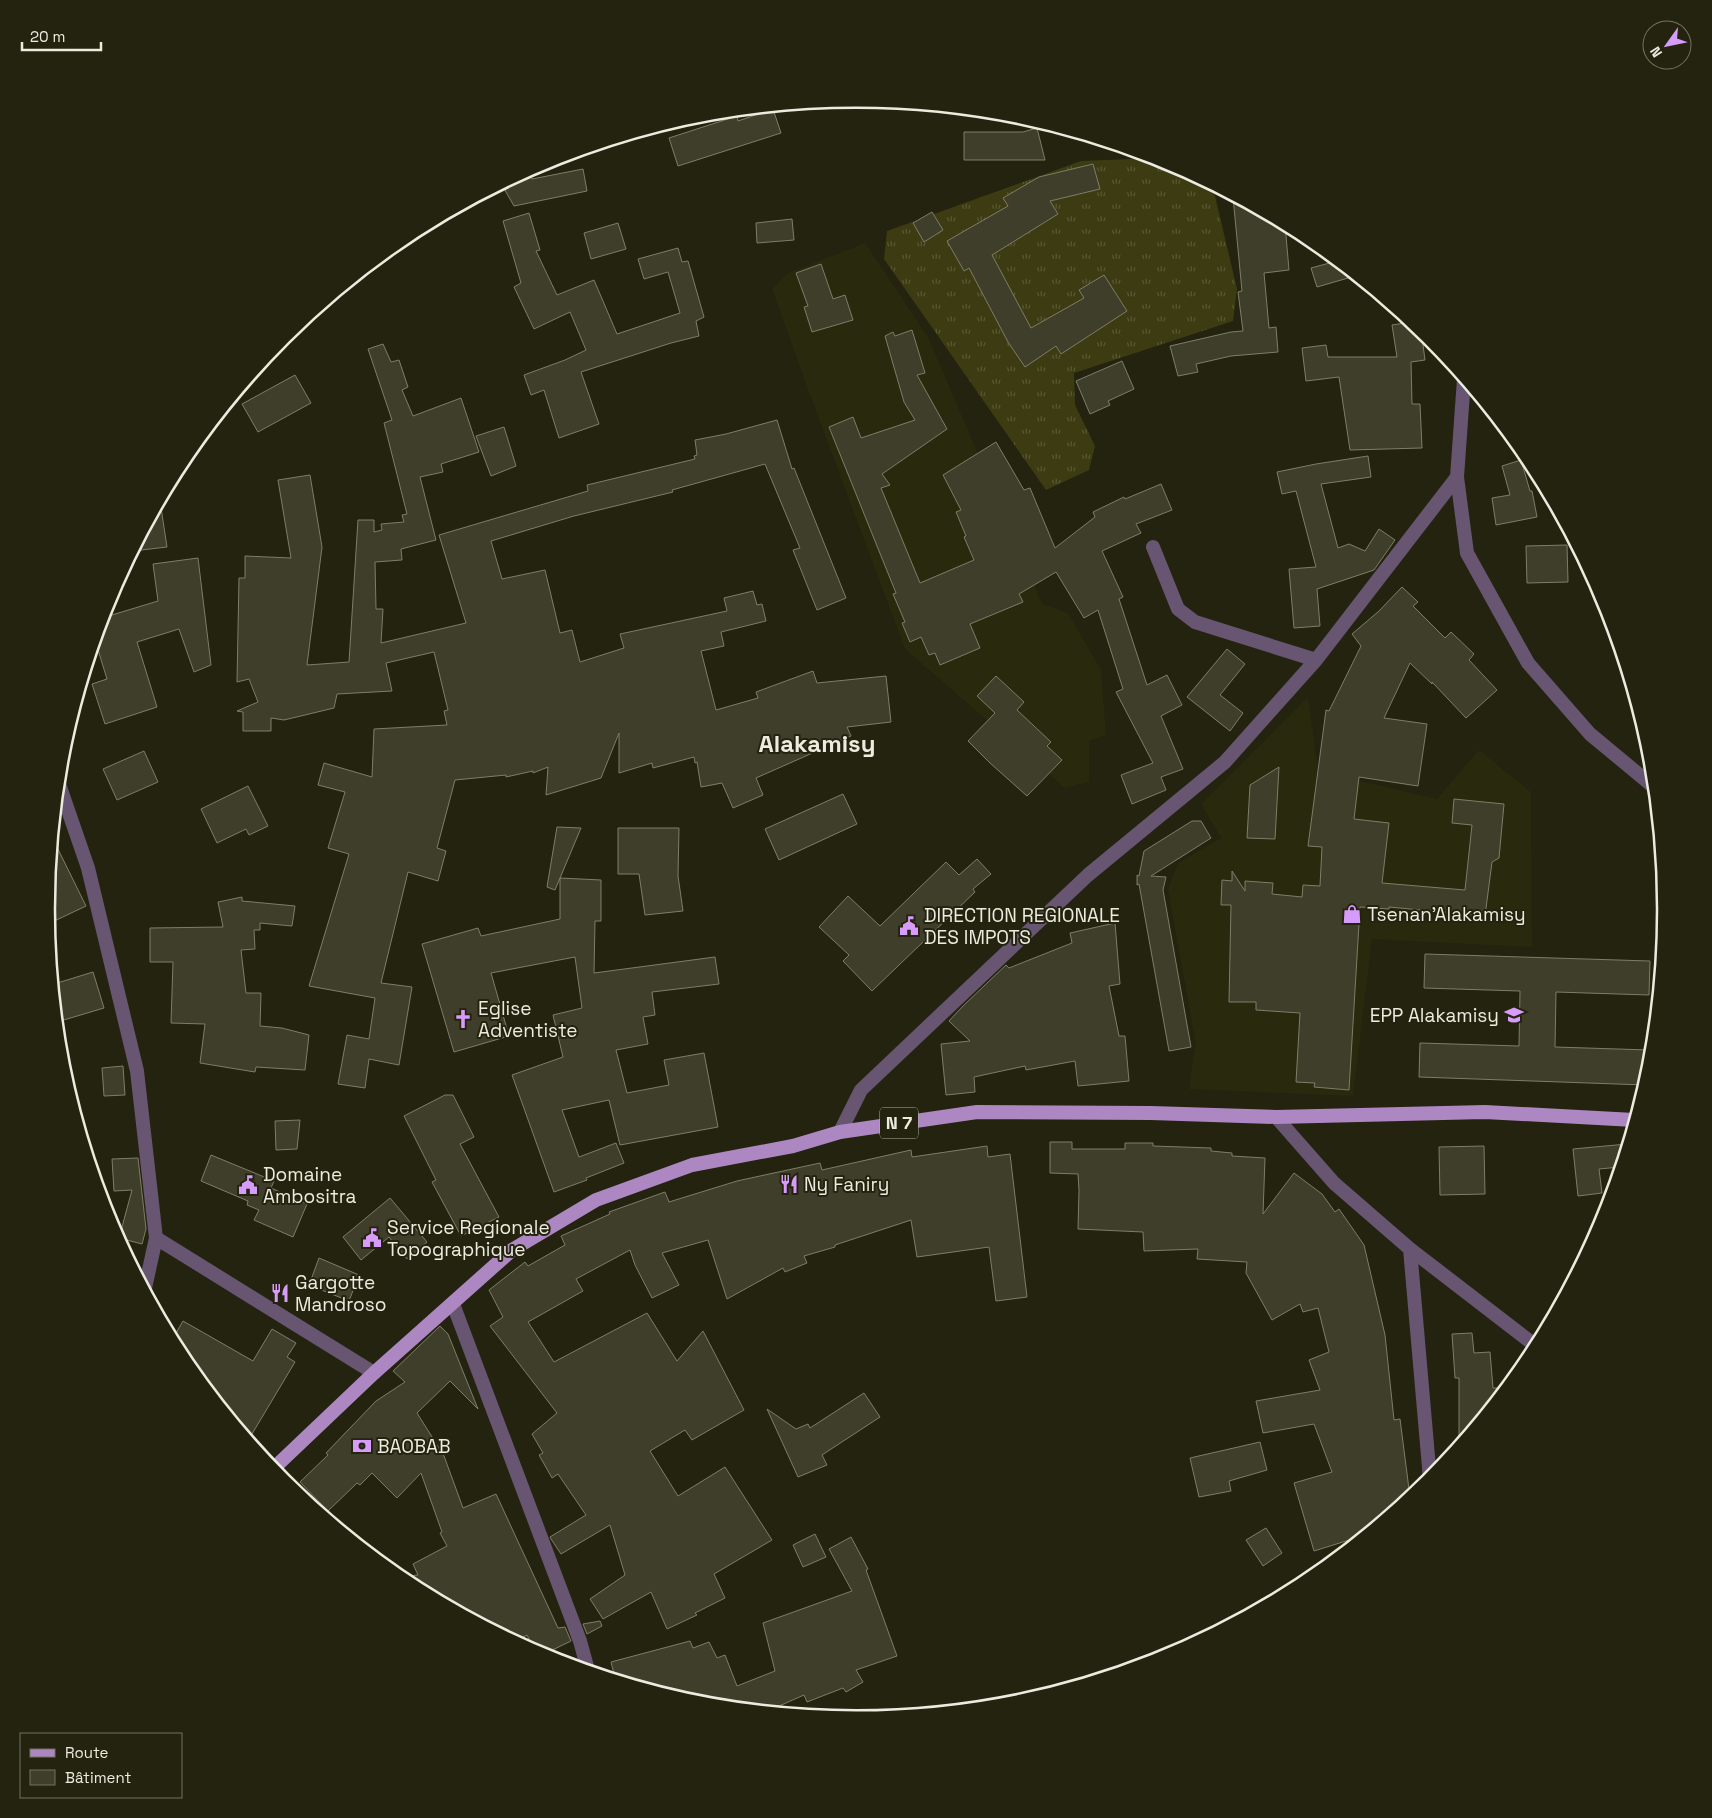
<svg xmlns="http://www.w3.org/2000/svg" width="1712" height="1818" font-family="'Space Grotesk',sans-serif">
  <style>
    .built { fill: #29290e }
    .grass { fill: url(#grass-tufts) }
    .building { fill: #3e3e2a; stroke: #7e7e68 }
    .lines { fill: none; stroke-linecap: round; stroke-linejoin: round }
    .minor { stroke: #675571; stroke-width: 14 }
    .primary { stroke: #ad87c2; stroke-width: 14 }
    .labels { text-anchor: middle; stroke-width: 4; stroke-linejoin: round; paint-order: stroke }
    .shield { fill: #23230f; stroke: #afb0a1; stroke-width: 1 }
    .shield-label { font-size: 18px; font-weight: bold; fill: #ebecdf }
    .poi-label { font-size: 19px; fill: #ebecdf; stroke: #23230f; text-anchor: start }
    .district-label { font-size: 24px; font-weight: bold; fill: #ebecdf; stroke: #23230f }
    .rim { fill: none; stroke: #ebecdf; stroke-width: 2.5 }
  </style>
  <defs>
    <pattern id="grass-tufts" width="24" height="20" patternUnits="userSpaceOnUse" patternTransform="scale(1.25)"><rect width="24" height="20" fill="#3c3b11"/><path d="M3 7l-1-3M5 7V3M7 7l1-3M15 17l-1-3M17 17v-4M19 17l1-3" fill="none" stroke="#585833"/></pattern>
  </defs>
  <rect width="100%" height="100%" fill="#23230f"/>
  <!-- built -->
  <path class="built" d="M865,243L928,337L1042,604L1068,613L1101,670L1106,735L1089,741V782L1065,788L905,649L813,403L772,289L788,273Z
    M1308,697L1318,771L1437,799L1479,750L1531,792L1532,947L1372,939L1353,1096L1189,1089L1193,1058L1196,1046L1168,889L1178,863L1221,838L1201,804Z"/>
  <!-- grass -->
  <path class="grass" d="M1156,158L1166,161L1208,183L1215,196L1237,289L1233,321L1074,373L1075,405L1095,446L1089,470L1046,490L884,259L887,231L1081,161Z"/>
  <!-- building -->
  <path class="building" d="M773,109L781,133L678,166L669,138L737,116L738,121Z
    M1037,128L1045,160H964V132H1023Z
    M1093,164L1100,189L1050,201L1058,214L992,255L1031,328L1084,298L1079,290L1104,275L1127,311L1061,354L1056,346L1025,367L1008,342L969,268L964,271L947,241L1008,206L1003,198L1039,177Z
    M583,169L587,191L514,206L502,185L527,171L532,179Z
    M1233,197L1285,224L1289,270L1264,273L1269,328L1276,327L1278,352L1231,356L1196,364L1198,372L1178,376L1170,346L1231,332L1243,331L1238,292L1242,291Z
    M932,212L943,230L924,242L913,223Z
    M529,213L540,250L536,251L557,295L594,280L617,334L680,313L668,272L644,279L638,259L678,248L682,262L688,261L704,317L696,321L699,336L671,343L581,372L599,424L559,438L544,390L531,395L524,375L565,360L586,350L570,312L534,329L514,287L521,283L503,221Z
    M792,219L794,240L757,243L756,223Z
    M618,223L626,249L591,259L584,233Z
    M1337,261L1355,276L1317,287L1311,268Z
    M821,264L833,299L845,295L853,320L812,332L804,307L808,306L796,273Z
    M1411,322L1421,330L1425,360L1411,362L1412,404H1420L1422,448L1350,450L1339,377L1306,381L1302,348L1326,345L1328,357H1397L1392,325Z
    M912,330L925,373L917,375L947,429L882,474L890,485L881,488L920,583L974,560L964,537L966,536L956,512L961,510L943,475L996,442L1024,490L1030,488L1055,548L1095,517L1093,512L1124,497L1125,499L1161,484L1172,510L1136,524L1141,533L1102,551L1123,597L1119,599L1147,685L1167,675L1182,705L1161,716L1183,769L1161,777L1166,790L1132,804L1121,775L1153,763L1116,692L1123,689L1098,610L1084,618L1056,572L1019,594L1023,602L970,624L980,648L940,665L935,653L929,655L921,637L910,642L902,623L905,622L893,594L896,593L829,427L853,417L861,438L915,420L904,402L885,336L893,332L895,336Z
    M383,344L391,362L399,360L408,387L402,390L413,416L461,398L479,452L441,464L443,472L420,477L436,540L401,549L402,560L375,562L376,609H383L381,643L466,623L439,535L588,491L587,485L695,459L694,456L697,455L695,440L726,434L777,420L792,469L794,468L846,598L817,610L793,550L800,548L765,464L672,490L673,492L574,516L491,541L502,579L545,570L560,633L572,630L580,662L624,648L620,634L727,611L724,598L753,591L757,605L762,604L766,621L721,632L724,646L701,651L716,710L758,698L756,692L813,671L817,683L886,676L891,722L847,727L851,736L756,778L763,795L733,808L722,783L701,787L697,762L695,763L694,757L653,768L652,763L619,773V733L601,778L546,795L548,767L533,773V771L506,777V775L455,780L437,848L446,851L438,881L408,872L381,983L412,987L399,1065L369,1059L365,1088L338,1084L347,1035L369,1039L375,998L309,986L349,854L328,848L345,792L318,785L324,763L372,777L374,729L447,725L444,711L448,710L434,652L386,663L392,691L337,694L334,708L284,720L271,718V731H243V712L237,711L258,702L249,679L237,682L239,578H245V556L291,558L278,480L310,475L322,547L307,665L349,662L358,520H374V532L382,530L381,524L404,522L402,515L407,514L384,423L392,420L368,349Z
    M1122,361L1134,389L1108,401L1110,405L1090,414L1076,381Z
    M295,375L311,403L258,432L242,404Z
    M504,427L516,466L491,476L476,436Z
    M1368,456L1371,477L1321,484L1338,548L1349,544L1365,551L1379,529L1395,540L1374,570L1317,589L1320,626L1294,628L1289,569L1316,567L1296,491L1282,494L1277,472L1316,464Z
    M1521,460L1530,491H1532L1537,517L1496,525L1492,498L1510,495L1502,466Z
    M160,501L167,547L133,551L146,527Z
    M1567,545L1568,582L1527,583L1526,546Z
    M198,558L211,665L194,672L179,629L137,642L157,707L105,724L92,684L107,679L95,640L102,618L158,601L153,564Z
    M1402,587L1418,602L1413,606L1445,638L1451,632L1474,654L1469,660L1497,690L1466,718L1432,682V684L1410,663L1384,718L1427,724L1418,786L1359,777L1354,819L1389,823L1382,883L1465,890L1472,825L1452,823L1454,799L1504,804L1499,858L1492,862L1485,916L1389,907V909L1360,907L1349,1090L1314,1087L1315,1083L1296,1082L1300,1013L1256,1010V1002H1229L1231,905H1221L1222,880L1232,881V871L1245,891V881L1273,883L1272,894L1302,897L1303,885L1320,886L1322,847L1308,846L1326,710L1329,711L1361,646L1352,634L1379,611Z
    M1227,649L1245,664L1220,695L1243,713L1230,731L1187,697Z
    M996,676L1024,702L1017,710L1051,742L1047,746L1062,760L1027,796L990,763L968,741L995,713L977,696Z
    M144,751L158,782L117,800L103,769Z
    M1279,767L1275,839L1247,838L1250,785Z
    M248,786L268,826L249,835L246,829L217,843L201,809Z
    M843,794L857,824L779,860L765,829Z
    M1192,821H1201L1211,838L1151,876L1166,877L1163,890L1191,1047L1169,1051L1139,884L1137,885V875L1139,876L1144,851Z
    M557,827L581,828L555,890L547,887Z
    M618,828H679L678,876L683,911L645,915L639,874H618Z
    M53,839L86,906L48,924L46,908Z
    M977,859L991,874L973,889L975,892L872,991L843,961L849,955L819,927L848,896L880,926L946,862L959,875Z
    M560,878L601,880V921H595L594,973L715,957L719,984L652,992L655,1015L643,1017L648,1044L616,1050L627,1093L669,1085L664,1060L704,1053L718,1127L620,1145L609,1100L562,1110L579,1157L616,1143L624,1163L586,1178L587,1180L554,1192L512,1075L563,1057L553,1015L582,1008L575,957L491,973L509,1036L454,1052L422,944L478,928L481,936L560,919Z
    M242,897V901L295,906L292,926L260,923V930H254L255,949L241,950L246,993H261L260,1026L282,1028L309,1035L305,1070L256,1067L255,1072L200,1063L205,1024L171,1023L173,962H150V928L223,927L218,902Z
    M1115,923L1120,984L1109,986L1119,1036H1125L1129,1081L1078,1086L1075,1061L1026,1070L1025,1066L974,1077L975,1092L946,1095L941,1044L970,1041L949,1021L963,1006L1006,965L1009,968L1072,943L1070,933Z
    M1425,954L1650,961L1649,995L1556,992L1555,1047L1649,1050L1648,1074L1645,1085L1419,1077L1420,1043L1519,1046L1520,991L1424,988Z
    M93,972L104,1008L57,1022L54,984Z
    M123,1066L125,1095L104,1096L102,1068Z
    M445,1095H453L474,1137L460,1144L499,1217L461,1236L432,1182L436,1180L404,1116Z
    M300,1120L297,1149L276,1150L275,1121Z
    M1050,1142H1072V1149H1125V1143H1153V1146L1211,1148V1151L1232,1153V1156L1265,1158L1263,1214L1294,1173L1322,1194L1335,1212L1339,1209L1364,1245L1385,1335L1394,1420L1400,1419L1410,1497L1362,1536L1314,1551L1294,1483L1332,1472L1314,1424L1263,1433L1256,1401L1320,1390L1309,1360L1329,1352L1318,1308L1303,1312L1300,1304L1272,1320L1246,1273L1247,1262L1197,1259L1198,1249L1144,1251L1143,1232L1078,1229L1079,1190L1078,1174L1050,1173Z
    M1627,1144L1620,1167L1599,1169L1602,1193L1578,1196L1573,1149Z
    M987,1146L988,1157L1010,1154L1027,1297L996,1301L989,1247L917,1257L911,1220L835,1245V1247L804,1256L807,1263L785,1272L783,1268L727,1299L708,1240L662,1253L679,1285L652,1298L635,1265L630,1250L576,1279L583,1291L528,1322L554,1362L647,1313L677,1361L703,1331L744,1410L692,1440L685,1430L650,1451L678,1496L725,1467L772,1540L714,1574L725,1598L695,1613L697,1615L667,1629L651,1592L603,1619L590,1599L625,1575L610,1525L561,1554L551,1539L550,1537L586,1515L558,1474L552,1478L539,1455L543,1453L532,1434L557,1413L490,1326L503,1317L489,1290L525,1262L528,1266L565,1245L561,1236L610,1214L609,1212L665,1192L669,1202L737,1181L820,1163L822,1170L911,1150L912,1157Z
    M1484,1146L1485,1194L1440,1195L1439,1147Z
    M211,1155L274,1181L271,1188L307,1204L293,1237L254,1220L259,1210L247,1205L248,1201L201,1181Z
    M138,1158L146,1229L142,1244L119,1238L132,1190L114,1191L112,1159Z
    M390,1198L427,1242L407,1259L389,1237L361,1260L343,1237Z
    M319,1258L359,1275L349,1301L309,1285Z
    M183,1321L253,1361L272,1329L296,1343L287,1357L295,1362L249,1439L183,1359L172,1340Z
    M440,1326L448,1334L478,1409L450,1381L417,1413L444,1456L463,1508L496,1494L558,1628L565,1627L571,1641L542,1655L535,1651L527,1635L516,1641L406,1582L400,1577L418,1575L413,1564L447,1546L440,1533L442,1532L421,1473L397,1498L372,1473L360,1485L357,1483L328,1511L300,1482L328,1455L326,1453L376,1401L405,1382L393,1371Z
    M1472,1333L1474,1353L1490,1352L1493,1388H1505L1459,1445V1378H1455L1452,1334Z
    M864,1393L880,1417L822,1455L827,1465L798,1477L767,1409L796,1429L808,1424L810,1428Z
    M1260,1442L1267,1470L1229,1481L1231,1491L1199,1497L1190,1458Z
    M1266,1528L1282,1553L1263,1566L1246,1540Z
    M815,1534L826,1557L803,1567L793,1545Z
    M851,1537L868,1569L866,1570L897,1656L856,1670L863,1682L846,1692L843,1688L807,1702L804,1695L770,1710L698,1703L615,1678L611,1662L690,1641L693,1648L709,1642L717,1658L725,1655L737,1686L775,1671L763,1623L852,1591L829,1549Z
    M600,1621L602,1626L587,1634L583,1624Z"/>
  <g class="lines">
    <!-- minor -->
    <path class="minor" d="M1464,379L1457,477L1467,553L1528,663L1590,734L1654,787
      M1153,547L1178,609L1195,622L1316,660
      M59,784L88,868L137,1071L156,1238L145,1288
      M1276,1117L1334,1183L1410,1249L1536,1346
      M840,1132L861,1090L1088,875L1225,762L1316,660L1457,477
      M156,1238L374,1373
      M1410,1249L1430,1479
      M453,1304L580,1641L588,1670"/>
    <!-- primary -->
    <path class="primary" d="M273,1469L374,1373L512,1250L596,1200L692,1165L793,1146L840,1132L977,1112L1151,1113L1276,1117L1485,1112L1634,1120"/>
  </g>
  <!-- icons -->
  <defs>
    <g id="shop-bare" transform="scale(1.5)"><path d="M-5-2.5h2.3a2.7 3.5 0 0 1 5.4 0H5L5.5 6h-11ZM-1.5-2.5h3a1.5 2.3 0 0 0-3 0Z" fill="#d79bf9" stroke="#23230f" stroke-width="2.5" paint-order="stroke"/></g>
    <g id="civic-bare" transform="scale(1.5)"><path d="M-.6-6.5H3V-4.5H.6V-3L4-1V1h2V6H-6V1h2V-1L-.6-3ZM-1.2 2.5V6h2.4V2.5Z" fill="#d79bf9" stroke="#23230f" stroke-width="2.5" paint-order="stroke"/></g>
    <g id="school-bare" transform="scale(1.5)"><path d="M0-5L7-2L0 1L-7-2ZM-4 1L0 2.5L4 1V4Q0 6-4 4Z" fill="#d79bf9" stroke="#23230f" stroke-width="2.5" paint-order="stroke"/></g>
    <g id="church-bare" transform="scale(1.5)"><path d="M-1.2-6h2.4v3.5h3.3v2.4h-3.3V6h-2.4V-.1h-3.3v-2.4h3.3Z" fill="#d79bf9" stroke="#23230f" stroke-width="2.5" paint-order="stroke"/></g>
    <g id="restaurant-bare" transform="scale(1.5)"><path d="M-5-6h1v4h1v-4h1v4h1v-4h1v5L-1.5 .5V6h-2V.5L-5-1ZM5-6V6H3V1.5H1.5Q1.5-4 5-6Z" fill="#d79bf9" stroke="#23230f" stroke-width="2.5" paint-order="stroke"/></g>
    <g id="bank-bare" transform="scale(1.5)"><path d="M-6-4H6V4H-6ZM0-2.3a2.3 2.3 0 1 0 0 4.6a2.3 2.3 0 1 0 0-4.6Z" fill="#d79bf9" stroke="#23230f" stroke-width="2.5" paint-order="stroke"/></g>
  </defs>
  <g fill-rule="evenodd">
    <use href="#shop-bare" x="1352" y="914"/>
    <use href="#civic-bare" x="909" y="926"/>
    <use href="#school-bare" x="1514" y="1015"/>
    <use href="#church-bare" x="463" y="1019"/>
    <use href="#restaurant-bare" x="789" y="1184"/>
    <use href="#civic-bare" x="248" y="1185"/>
    <use href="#civic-bare" x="372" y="1238"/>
    <use href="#restaurant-bare" x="280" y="1293"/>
    <use href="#bank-bare" x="362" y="1446"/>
  </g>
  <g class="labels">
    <!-- shield labels -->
    <rect class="shield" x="880" y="1107.5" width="38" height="31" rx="4"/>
    <g class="shield-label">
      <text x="899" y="1129">N 7</text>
    </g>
    <!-- poi labels -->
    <g class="poi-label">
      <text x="1367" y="921">Tsenan'Alakamisy</text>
      <text x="924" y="922">DIRECTION REGIONALE<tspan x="924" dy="22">DES IMPOTS</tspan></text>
      <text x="478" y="1015">Eglise<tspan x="478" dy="22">Adventiste</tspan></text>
      <text x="1499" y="1022" text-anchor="end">EPP Alakamisy</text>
      <text x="263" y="1181">Domaine<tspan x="263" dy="22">Ambositra</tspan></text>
      <text x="804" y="1191">Ny Faniry</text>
      <text x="387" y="1234">Service Regionale<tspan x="387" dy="22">Topographique</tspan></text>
      <text x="295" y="1289">Gargotte<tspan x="295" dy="22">Mandroso</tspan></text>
      <text x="377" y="1453">BAOBAB</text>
    </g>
    <!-- district labels -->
    <g class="district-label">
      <text x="817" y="752">Alakamisy</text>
    </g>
  </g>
  <!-- crop -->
  <path d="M0 0H1712V1818H0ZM55 909a801 801 0 1 1 1602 0a801 801 0 1 1-1602 0Z" fill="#23230f" fill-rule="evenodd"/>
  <path class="rim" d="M55 909a801 801 0 1 1 1602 0a801 801 0 1 1-1602 0Z"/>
  <!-- legend -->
  <rect x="20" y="1733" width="162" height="65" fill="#23230f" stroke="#737362"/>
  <rect x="30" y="1749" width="25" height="8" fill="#ad87c2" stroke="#737362"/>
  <text x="65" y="1758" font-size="15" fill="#ebecdf">Route</text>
  <rect x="30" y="1770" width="25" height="15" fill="#3e3e2a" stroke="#737362"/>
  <text x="65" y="1783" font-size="15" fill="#ebecdf">Bâtiment</text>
  <!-- north arrow -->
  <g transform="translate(1667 45) rotate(237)"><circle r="24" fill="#23230f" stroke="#737362"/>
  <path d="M0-4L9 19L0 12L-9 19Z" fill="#d79bf9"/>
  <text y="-8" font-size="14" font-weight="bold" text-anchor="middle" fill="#ebecdf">N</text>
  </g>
  <!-- scale -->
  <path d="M22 42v8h79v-8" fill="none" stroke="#ebecdf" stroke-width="2.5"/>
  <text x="30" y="42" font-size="15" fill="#ebecdf" stroke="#23230f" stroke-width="4" paint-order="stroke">20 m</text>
</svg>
